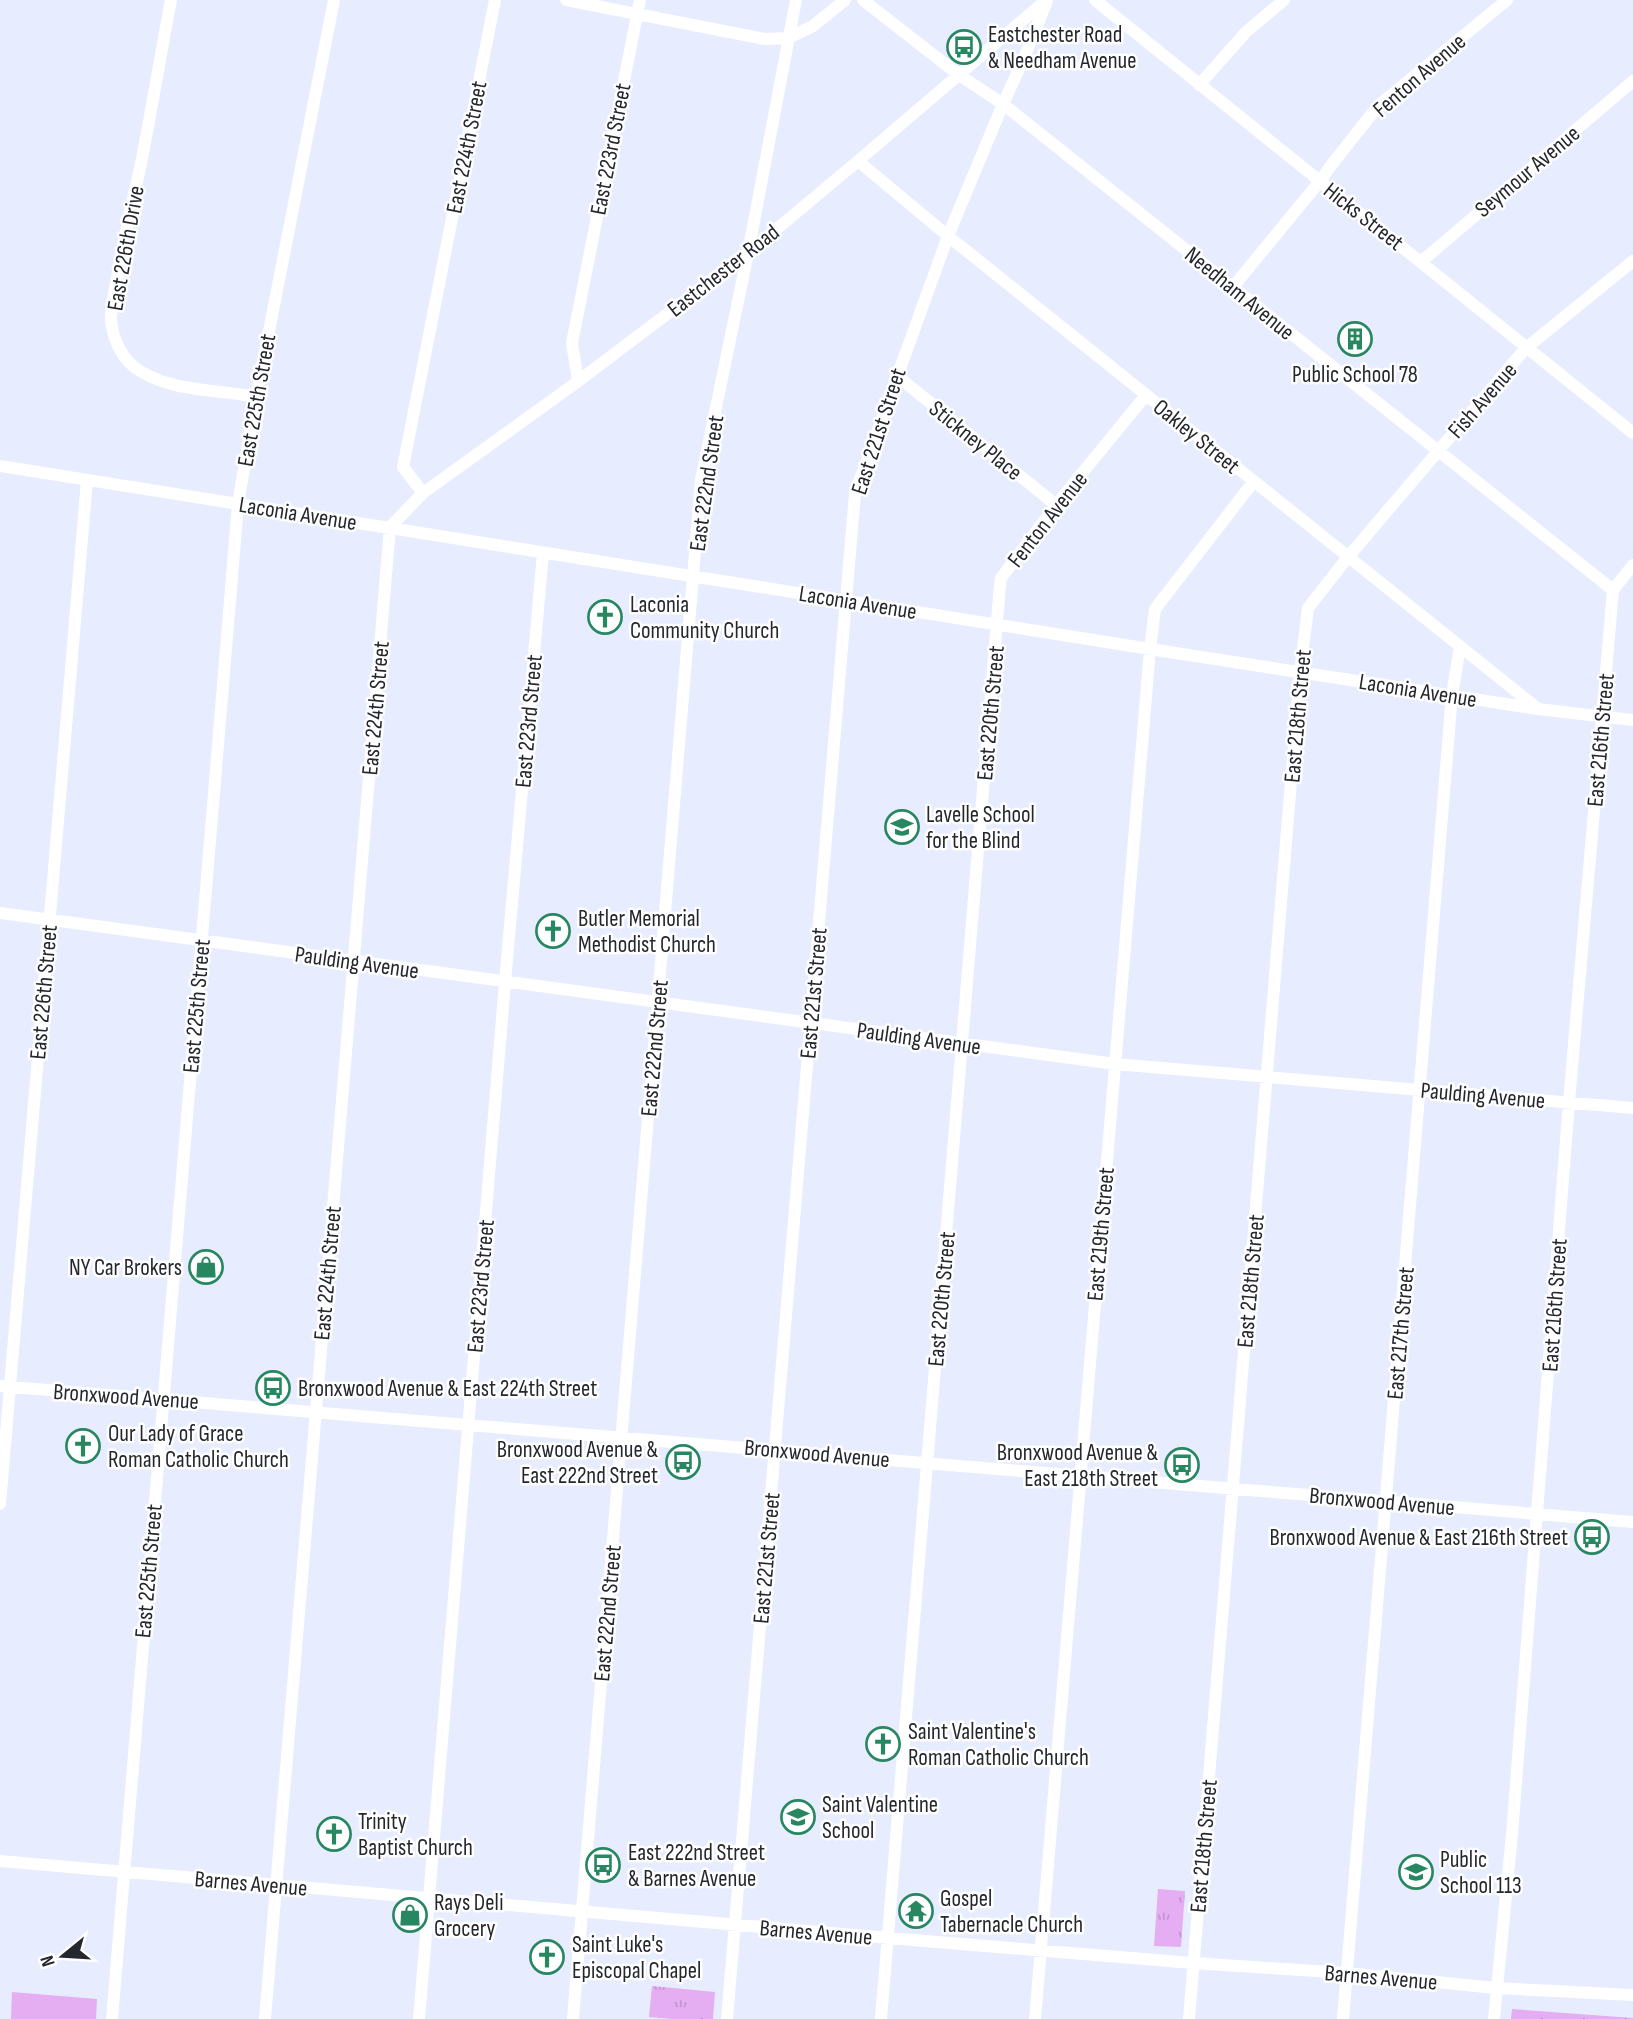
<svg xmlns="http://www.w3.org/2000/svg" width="1633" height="2019" font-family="'Sofia Sans Condensed',sans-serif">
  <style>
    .grass { fill: url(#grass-tufts) }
    .pitch { fill: #e5adf2 }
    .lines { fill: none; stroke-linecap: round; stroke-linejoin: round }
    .minor { stroke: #fff; stroke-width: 12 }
    .labels { text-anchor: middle; stroke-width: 5; stroke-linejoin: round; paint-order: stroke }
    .poi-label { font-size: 23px; fill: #25272e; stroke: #fff; text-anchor: start }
    .street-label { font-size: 23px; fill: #25272e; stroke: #fff }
  </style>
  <defs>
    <pattern id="grass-tufts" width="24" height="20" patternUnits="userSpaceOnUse" patternTransform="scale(1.75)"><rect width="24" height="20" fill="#e5adf2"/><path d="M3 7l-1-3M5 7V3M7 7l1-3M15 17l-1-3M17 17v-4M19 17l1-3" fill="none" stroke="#c495d0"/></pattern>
  </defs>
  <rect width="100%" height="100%" fill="#e7ecff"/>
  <!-- grass -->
  <path class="grass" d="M1158,1889L1185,1891L1181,1947L1154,1946Z
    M652,1986L715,1992L713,2019H673L649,2017Z
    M1512,2009L1633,2018V2019H1511Z"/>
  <!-- pitch -->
  <path class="pitch" d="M12,1992L97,1999L96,2019H11Z"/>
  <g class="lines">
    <!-- minor -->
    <path class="minor" d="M171,0C160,57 151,115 139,173C131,205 124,238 118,272C116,287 111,303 111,319C112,336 120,355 133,366C165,392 217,389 256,397
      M566,0L765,39L788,38L813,26L845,0
      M863,0L959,75L1003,104L1613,590
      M1095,0L1633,433
      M1199,85L1246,32L1284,0
      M858,161L948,236L1537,708
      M1422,261L1633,81
      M1233,287L1320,181L1333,163L1378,106L1507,0
      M896,375L1056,505
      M578,381L572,343L640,0
      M0,466L1150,649L1538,709L1633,720
      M423,493L403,467L495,0
      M390,527L423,493L573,385L748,253L858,161L1044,2
      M1613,590L1633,565
      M0,913L1115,1064L1633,1108
      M0,1386L1633,1522
      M0,1504L87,480
      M0,1861L901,1939L1193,1963L1346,1973L1496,1988L1633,1995
      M112,2019L238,504L256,397L334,0
      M265,2019L390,527
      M419,2019L505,982L543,553
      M573,2019L701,480L748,253L796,0
      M727,2019L855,493L948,236L1003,104L1024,58L1047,1
      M881,2019L1000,584L1001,578L1056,505L1146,395
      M1035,2019L1150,649L1155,609L1254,481
      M1189,2019L1300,672L1308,608L1348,557L1526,348L1633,261
      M1343,2019L1452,695L1460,647
      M1494,2019L1512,1834L1569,1102L1613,590"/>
  </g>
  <!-- icons -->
  <defs>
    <g id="bus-ring" transform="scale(1.75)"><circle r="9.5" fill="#fff" stroke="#278760" stroke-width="1.5"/><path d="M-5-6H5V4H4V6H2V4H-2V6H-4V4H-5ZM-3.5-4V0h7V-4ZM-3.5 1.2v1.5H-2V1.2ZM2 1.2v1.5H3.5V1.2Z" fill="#278760"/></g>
    <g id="building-ring" transform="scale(1.75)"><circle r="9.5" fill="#fff" stroke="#278760" stroke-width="1.5"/><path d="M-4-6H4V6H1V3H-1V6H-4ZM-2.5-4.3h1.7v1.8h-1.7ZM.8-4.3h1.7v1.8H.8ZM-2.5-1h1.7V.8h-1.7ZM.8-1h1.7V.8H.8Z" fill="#278760"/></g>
    <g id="church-ring" transform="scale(1.75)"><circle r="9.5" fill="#fff" stroke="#278760" stroke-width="1.5"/><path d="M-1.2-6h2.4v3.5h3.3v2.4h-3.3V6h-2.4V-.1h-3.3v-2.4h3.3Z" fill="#278760"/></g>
    <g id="school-ring" transform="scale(1.75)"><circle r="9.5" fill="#fff" stroke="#278760" stroke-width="1.5"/><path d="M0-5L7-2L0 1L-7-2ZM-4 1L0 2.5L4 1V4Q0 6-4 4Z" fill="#278760"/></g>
    <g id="shop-ring" transform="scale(1.75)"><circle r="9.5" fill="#fff" stroke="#278760" stroke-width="1.5"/><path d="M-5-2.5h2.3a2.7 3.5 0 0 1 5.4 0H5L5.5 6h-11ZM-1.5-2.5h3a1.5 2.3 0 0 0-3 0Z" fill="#278760"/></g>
    <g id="temple-ring" transform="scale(1.75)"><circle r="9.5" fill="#fff" stroke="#278760" stroke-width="1.5"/><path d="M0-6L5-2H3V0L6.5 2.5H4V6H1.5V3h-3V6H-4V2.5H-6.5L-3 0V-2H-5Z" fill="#278760"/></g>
  </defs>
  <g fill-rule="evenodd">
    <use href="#bus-ring" x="964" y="47"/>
    <use href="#building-ring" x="1355" y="339"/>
    <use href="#church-ring" x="605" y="617"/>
    <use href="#school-ring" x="902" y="827"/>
    <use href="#church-ring" x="553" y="931"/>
    <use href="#shop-ring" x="206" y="1267"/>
    <use href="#bus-ring" x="273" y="1388"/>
    <use href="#church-ring" x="83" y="1446"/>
    <use href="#bus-ring" x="683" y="1462"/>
    <use href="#bus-ring" x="1182" y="1465"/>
    <use href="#bus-ring" x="1592" y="1537"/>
    <use href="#church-ring" x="883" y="1744"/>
    <use href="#school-ring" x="798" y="1817"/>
    <use href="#church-ring" x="334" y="1834"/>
    <use href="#bus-ring" x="603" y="1865"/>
    <use href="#school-ring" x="1416" y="1872"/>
    <use href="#temple-ring" x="916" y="1911"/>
    <use href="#shop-ring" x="410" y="1915"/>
    <use href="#church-ring" x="547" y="1957"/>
  </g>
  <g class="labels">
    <!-- poi labels -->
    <g class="poi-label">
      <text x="988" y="42">Eastchester Road<tspan x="988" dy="26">&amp; Needham Avenue</tspan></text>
      <text x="1355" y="382" text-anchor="middle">Public School 78</text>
      <text x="630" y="612">Laconia<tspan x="630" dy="26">Community Church</tspan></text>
      <text x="926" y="822">Lavelle School<tspan x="926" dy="26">for the Blind</tspan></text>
      <text x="578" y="926">Butler Memorial<tspan x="578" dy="26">Methodist Church</tspan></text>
      <text x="182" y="1275" text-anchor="end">NY Car Brokers</text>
      <text x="298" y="1396">Bronxwood Avenue &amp; East 224th Street</text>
      <text x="108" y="1441">Our Lady of Grace<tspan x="108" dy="26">Roman Catholic Church</tspan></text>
      <text x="658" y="1457" text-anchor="end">Bronxwood Avenue &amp;<tspan x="658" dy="26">East 222nd Street</tspan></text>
      <text x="1158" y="1460" text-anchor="end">Bronxwood Avenue &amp;<tspan x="1158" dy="26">East 218th Street</tspan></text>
      <text x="1568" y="1545" text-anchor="end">Bronxwood Avenue &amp; East 216th Street</text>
      <text x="908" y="1739">Saint Valentine's<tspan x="908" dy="26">Roman Catholic Church</tspan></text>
      <text x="822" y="1812">Saint Valentine<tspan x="822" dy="26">School</tspan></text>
      <text x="358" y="1829">Trinity<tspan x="358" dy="26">Baptist Church</tspan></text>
      <text x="628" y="1860">East 222nd Street<tspan x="628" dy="26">&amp; Barnes Avenue</tspan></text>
      <text x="1440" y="1867">Public<tspan x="1440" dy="26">School 113</tspan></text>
      <text x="940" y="1906">Gospel<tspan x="940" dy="26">Tabernacle Church</tspan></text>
      <text x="434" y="1910">Rays Deli<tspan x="434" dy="26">Grocery</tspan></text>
      <text x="572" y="1952">Saint Luke's<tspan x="572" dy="26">Episcopal Chapel</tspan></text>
    </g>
    <!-- street labels -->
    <g class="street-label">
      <text transform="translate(1419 75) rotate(-41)" y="8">Fenton Avenue</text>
      <text transform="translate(466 147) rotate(-79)" y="8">East 224th Street</text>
      <text transform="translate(610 149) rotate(-79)" y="8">East 223rd Street</text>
      <text transform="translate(1527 171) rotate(-40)" y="8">Seymour Avenue</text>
      <text transform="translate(1364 216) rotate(38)" y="8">Hicks Street</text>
      <text transform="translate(125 248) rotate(-80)" y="8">East 226th Drive</text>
      <text transform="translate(723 270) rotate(-38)" y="8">Eastchester Road</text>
      <text transform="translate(1240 293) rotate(39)" y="8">Needham Avenue</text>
      <text transform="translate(256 400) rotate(-80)" y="8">East 225th Street</text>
      <text transform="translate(1482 400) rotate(-49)" y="8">Fish Avenue</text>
      <text transform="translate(878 431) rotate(-72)" y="8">East 221st Street</text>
      <text transform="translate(1197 436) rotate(39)" y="8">Oakley Street</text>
      <text transform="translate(976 440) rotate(39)" y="8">Stickney Place</text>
      <text transform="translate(706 483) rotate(-82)" y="8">East 222nd Street</text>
      <text transform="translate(298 513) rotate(9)" y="8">Laconia Avenue</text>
      <text transform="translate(1047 519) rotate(-52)" y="8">Fenton Avenue</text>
      <text transform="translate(858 602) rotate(9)" y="8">Laconia Avenue</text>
      <text transform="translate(1418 690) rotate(9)" y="8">Laconia Avenue</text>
      <text transform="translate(375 708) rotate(-85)" y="8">East 224th Street</text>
      <text transform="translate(990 713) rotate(-85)" y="8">East 220th Street</text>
      <text transform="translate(1297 716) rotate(-85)" y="8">East 218th Street</text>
      <text transform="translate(528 721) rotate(-85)" y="8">East 223rd Street</text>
      <text transform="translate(1600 740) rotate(-85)" y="8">East 216th Street</text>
      <text transform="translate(357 962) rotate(8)" y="8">Paulding Avenue</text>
      <text transform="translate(43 992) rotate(-85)" y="8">East 226th Street</text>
      <text transform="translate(813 993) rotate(-85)" y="8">East 221st Street</text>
      <text transform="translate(196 1006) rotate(-85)" y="8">East 225th Street</text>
      <text transform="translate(919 1038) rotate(8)" y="8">Paulding Avenue</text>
      <text transform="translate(654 1048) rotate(-85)" y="8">East 222nd Street</text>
      <text transform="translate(1483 1095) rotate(5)" y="8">Paulding Avenue</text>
      <text transform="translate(1100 1234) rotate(-85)" y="8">East 219th Street</text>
      <text transform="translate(327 1273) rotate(-85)" y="8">East 224th Street</text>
      <text transform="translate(1250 1281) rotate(-85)" y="8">East 218th Street</text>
      <text transform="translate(480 1286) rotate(-85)" y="8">East 223rd Street</text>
      <text transform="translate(941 1299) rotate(-85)" y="8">East 220th Street</text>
      <text transform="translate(1554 1305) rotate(-86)" y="8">East 216th Street</text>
      <text transform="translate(1400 1333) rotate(-85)" y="8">East 217th Street</text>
      <text transform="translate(126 1396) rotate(4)" y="8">Bronxwood Avenue</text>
      <text transform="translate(817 1453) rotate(5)" y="8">Bronxwood Avenue</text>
      <text transform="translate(1382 1501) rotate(5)" y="8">Bronxwood Avenue</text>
      <text transform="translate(766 1558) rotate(-85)" y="8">East 221st Street</text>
      <text transform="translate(148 1571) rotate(-85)" y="8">East 225th Street</text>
      <text transform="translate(607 1613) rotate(-85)" y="8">East 222nd Street</text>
      <text transform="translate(1203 1846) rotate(-85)" y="8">East 218th Street</text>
      <text transform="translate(251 1883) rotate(5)" y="8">Barnes Avenue</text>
      <text transform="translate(816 1932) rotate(5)" y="8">Barnes Avenue</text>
      <text transform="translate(1381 1977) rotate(5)" y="8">Barnes Avenue</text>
    </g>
  </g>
  <!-- north arrow -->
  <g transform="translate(63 1956) rotate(252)" stroke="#ffffff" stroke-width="5" paint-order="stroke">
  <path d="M0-5L12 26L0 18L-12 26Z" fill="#25272e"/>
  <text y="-10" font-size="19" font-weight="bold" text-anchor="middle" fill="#25272e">N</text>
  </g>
</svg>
